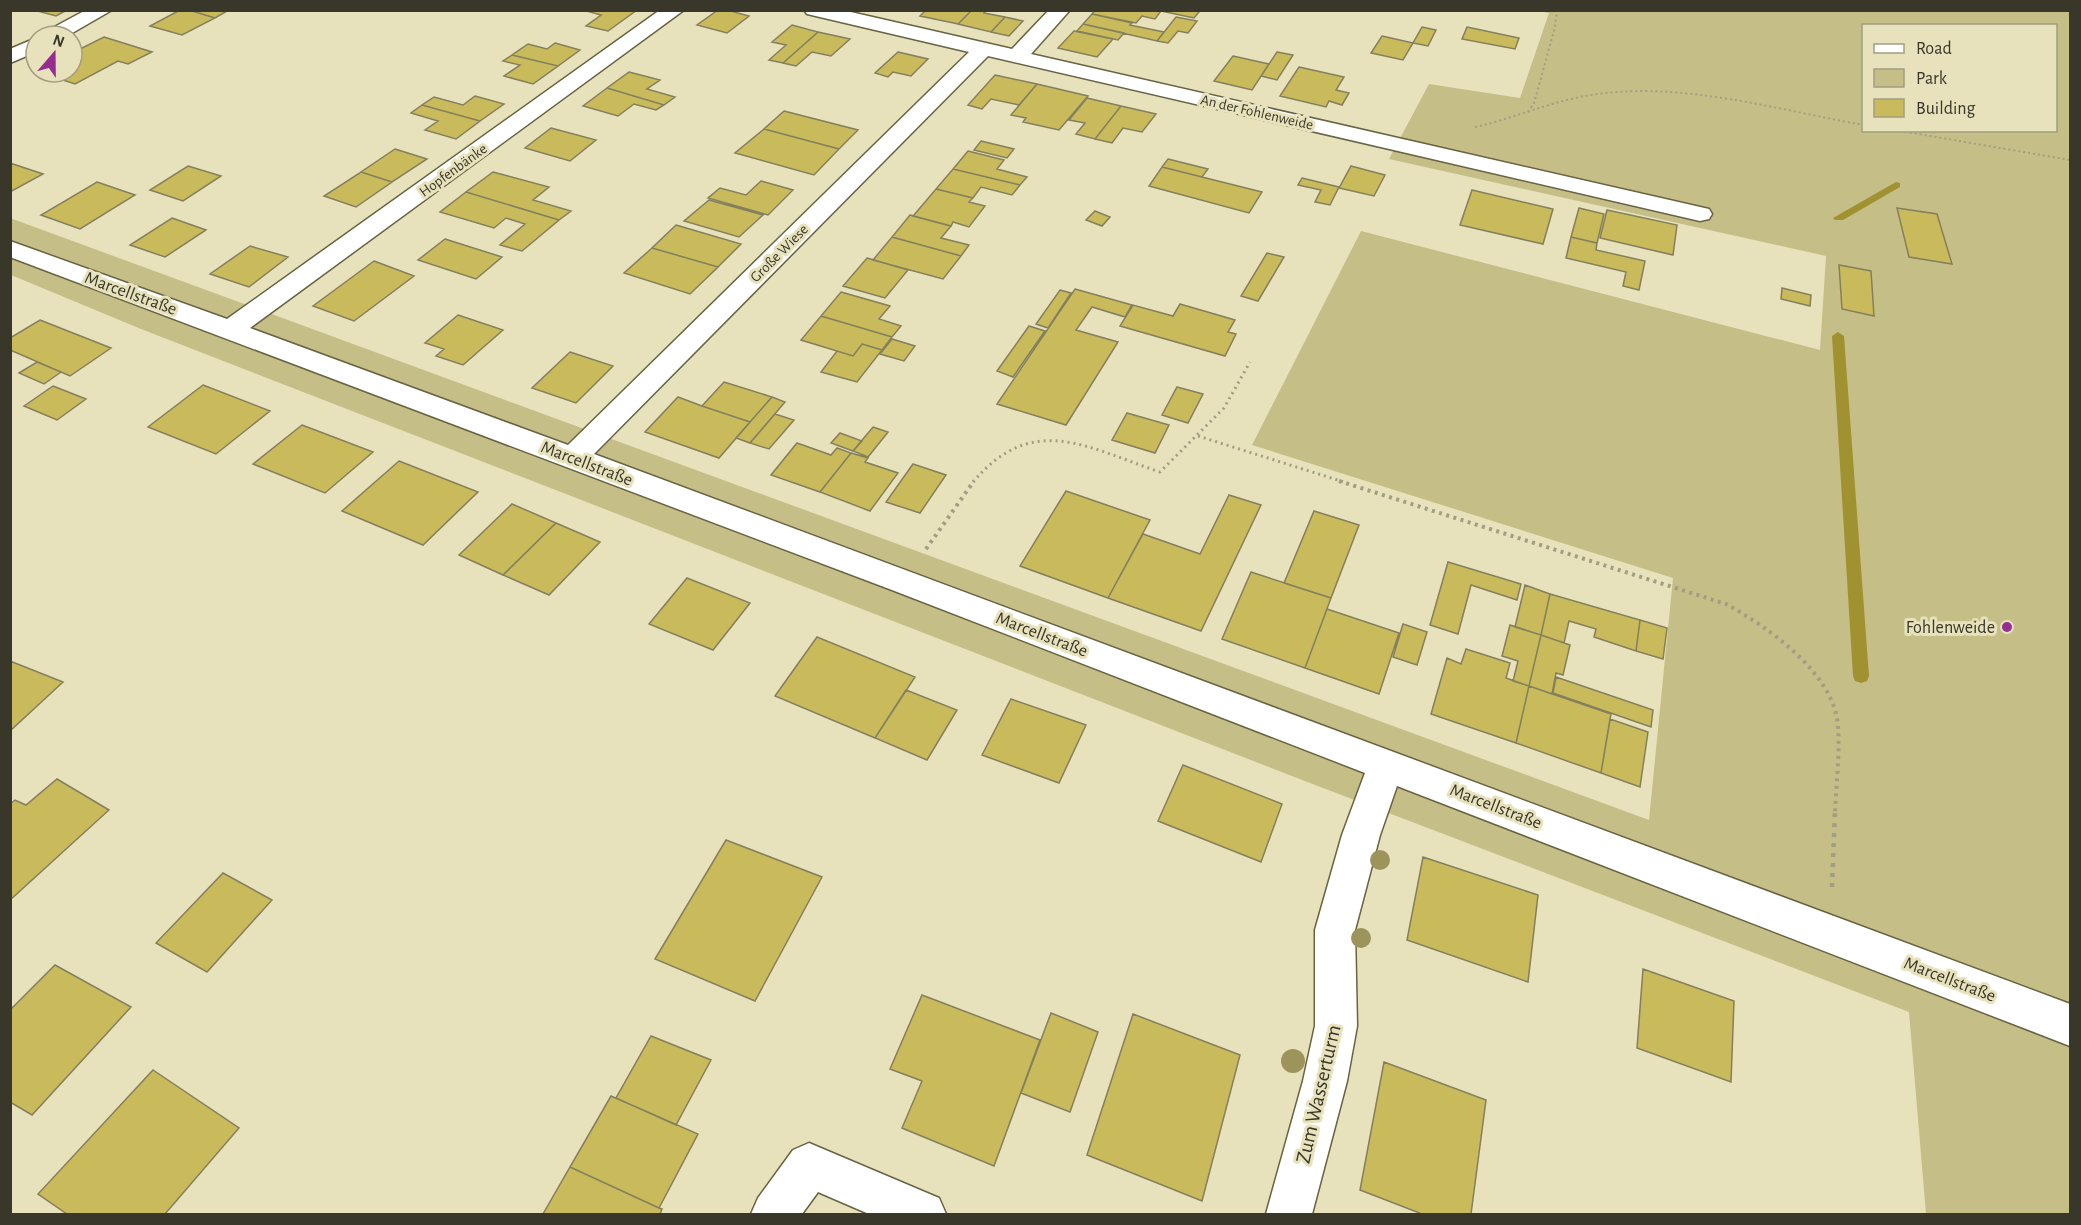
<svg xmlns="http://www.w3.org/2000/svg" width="2081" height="1225" font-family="'Alegreya Sans',sans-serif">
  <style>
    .green { fill: #c6be87; fill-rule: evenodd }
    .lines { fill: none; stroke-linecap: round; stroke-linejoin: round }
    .stream { fill: #a19231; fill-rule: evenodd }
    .building { fill: #c9ba5c; stroke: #847f5d; stroke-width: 1.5 }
    .minor-casing { stroke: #686342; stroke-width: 3 }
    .path-far3 { stroke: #a29e82; stroke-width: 2; stroke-dasharray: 2 3; stroke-linecap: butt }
    .path-far2 { stroke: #a29e82; stroke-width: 3; stroke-dasharray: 2 4; stroke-linecap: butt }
    .path-far1 { stroke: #a29e82; stroke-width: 4; stroke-dasharray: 3 4.5; stroke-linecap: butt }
    .path { stroke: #a29e82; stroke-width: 4.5; stroke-dasharray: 4 6; stroke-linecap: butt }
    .minor { fill: #fff; fill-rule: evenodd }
    .tree { fill: #9c945a }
    .poi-dot { fill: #962d90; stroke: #e7e2bc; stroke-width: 2 }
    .labels { text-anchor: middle; stroke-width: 6; stroke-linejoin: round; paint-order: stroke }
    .far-street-label { font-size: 15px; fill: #393729; stroke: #e7e2bc }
    .street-label { font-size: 18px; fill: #393729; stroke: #e7e2bc }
    .poi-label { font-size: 18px; fill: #393729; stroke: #e7e2bc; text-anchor: end }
    .near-street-label { font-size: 21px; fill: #393729; stroke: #e7e2bc }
  </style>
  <rect width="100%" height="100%" fill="#e7e2bc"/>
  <!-- green -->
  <path class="green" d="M1538,11H2070V1214H1926L1909,1012L1310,783L141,329L11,275L10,218L1649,820L1673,578L1252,445L1361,231L1820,350L1826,256L1389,159L1429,84L1520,98L1549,13ZM1864,26H2056V130H1864Z"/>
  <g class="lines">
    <!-- stream -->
    <path class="stream" d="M1896,182L1900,183V187L1843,220H1835L1833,218Z
      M1838,332L1844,336L1869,676L1867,681L1861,683L1855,681L1853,676L1832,336Z"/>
  </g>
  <!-- building -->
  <path class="building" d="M34,10H67L56,16Z
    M180,10H189L215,18L182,35L150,26Z
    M189,10H229L215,18Z
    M583,10H637L608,31L586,26L601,15Z
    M718,10H727L749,16L727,33L697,25Z
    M926,10H972L958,24L920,16Z
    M972,10H986L984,13L1005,17L991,32L958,24Z
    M1095,10H1158L1161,11L1155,19L1142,16L1136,23L1092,14Z
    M1194,10L1199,12L1194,18L1161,11Z
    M1092,14L1132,23L1130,25L1164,32L1157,41L1083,24Z
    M1005,17L1023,21L1009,36L991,32Z
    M1176,17L1197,21L1188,33L1178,31L1168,43L1157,41Z
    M1083,24L1124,33L1118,40L1077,31Z
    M792,25L818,32L783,63L769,60L786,45L772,42Z
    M1422,27L1436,30L1428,46L1413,43Z
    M1467,27L1519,38L1515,49L1462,39Z
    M1074,31L1113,39L1097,57L1058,48Z
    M818,32L850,39L831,56L812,52L796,66L783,63Z
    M1382,36L1413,43L1403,60L1371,53Z
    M104,37L152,52L128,64L118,61L75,84L38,72H72V53Z
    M555,43L580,50L558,66L512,55L528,44L547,49Z
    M898,52L928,59L911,76L893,72L888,77L875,73Z
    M1277,52L1293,55L1277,80L1261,76Z
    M512,55L558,66L533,84L504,76L520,65L503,61Z
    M1233,56L1269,64L1252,90L1214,81Z
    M1299,67L1344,77L1336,90L1349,93L1342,105L1329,101L1326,107L1280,96Z
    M629,72L660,80L647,89L675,97L664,105L607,88Z
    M995,75L1037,84L1019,105L991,99L982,109L968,105Z
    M1037,84L1088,96L1059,130L1023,122L1026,118L1011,115Z
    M607,88L664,105L656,110L634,104L618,116L583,106Z
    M475,96L504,104L480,121L422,105L434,97L463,105Z
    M1087,98L1121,106L1095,139L1076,134L1085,123L1069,120Z
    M422,105L480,121L456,139L425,130L438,121L411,113Z
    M1121,106L1156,114L1142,132L1123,128L1112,143L1095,139Z
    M784,111L858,130L839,149L764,129Z
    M551,128L596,140L570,161L525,148Z
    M764,129L839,149L814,175L735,153Z
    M981,141L1014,149L1007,158L974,150Z
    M395,149L427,159L392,182L361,172Z
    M968,151L1004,160L997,169L1027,177L1020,185L953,169Z
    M1168,159L1208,169L1202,177L1162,167Z
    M10,163L43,174L10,192Z
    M188,166L221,176L183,201L150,190Z
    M1351,166L1385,175L1374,196L1339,188Z
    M1162,167L1262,192L1249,213L1149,186Z
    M953,169L1020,185L1012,195L981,187L973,198L936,189Z
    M361,172L392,182L356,207L324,196Z
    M493,172L549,187L533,200L571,211L559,220L466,192Z
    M1302,178L1339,187L1330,205L1315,202L1321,190L1298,185Z
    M761,181L793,190L768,215L708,198L720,188L746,195Z
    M97,182L135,195L80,229L41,215Z
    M936,189L973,198L969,202L985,206L969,227L953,222L951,226L913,216Z
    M1472,190L1553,209L1543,244L1460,225Z
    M466,192L559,220L522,251L500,245L525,224L506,218L494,228L440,212Z
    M709,200L763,215L739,237L684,221Z
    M1579,208L1604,214L1597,243L1571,237Z
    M1897,208L1937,214L1952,264L1909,257Z
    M1607,210L1677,225L1673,255L1600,238Z
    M1095,211L1110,217L1102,226L1086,220Z
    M910,215L951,226L941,238L969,245L961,256L892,237Z
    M172,218L206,230L165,257L130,245Z
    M676,225L741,244L718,267L652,248Z
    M892,237L961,256L943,279L873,260Z
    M1571,237L1597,243L1596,250L1645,261L1639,290L1623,286L1626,272L1566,258Z
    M445,239L502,257L476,279L418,260Z
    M250,246L288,257L249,287L210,274Z
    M652,248L718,267L690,294L624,273Z
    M1267,253L1284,257L1258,301L1241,296Z
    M867,258L908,270L885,298L843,286Z
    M374,261L414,276L354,321L313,306Z
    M1839,265L1871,271L1874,316L1842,309Z
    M1782,288L1811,295L1810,306L1781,299Z
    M1075,289L1132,305L1125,317L1092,307L1076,330L1118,342L1066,425L997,404Z
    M1060,290L1071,293L1048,328L1036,324Z
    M841,292L890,306L879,319L901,326L892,337L821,316Z
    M1180,304L1235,320L1228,332L1236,334L1225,356L1120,326L1133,305L1173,316Z
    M458,315L503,330L463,365L436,356L444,349L425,343Z
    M821,316L892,337L882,350L862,344L853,356L801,340Z
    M40,320L111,348L70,376L10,350V338Z
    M1029,326L1045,331L1013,377L997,371Z
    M892,339L915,346L904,361L880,354Z
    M862,344L882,350L857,382L821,372L837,351L853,356Z
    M570,352L613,366L576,403L532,388Z
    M37,362L61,372L44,384L19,373Z
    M724,382L772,397L750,422L702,406Z
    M203,385L270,411L216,454L148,427Z
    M53,386L86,399L57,420L24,406Z
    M1177,387L1203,394L1188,423L1162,415Z
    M678,397L702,406L750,422L719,458L645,432Z
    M772,397L785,402L750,443L736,438Z
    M1127,413L1169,425L1155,453L1112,440Z
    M775,414L794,420L769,449L750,443Z
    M302,425L373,452L325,493L253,464Z
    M873,427L888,432L868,457L853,451Z
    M840,433L862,441L853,451L831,443Z
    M797,443L831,455L837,448L851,453L820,492L771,475Z
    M851,453L868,458L865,462L898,473L870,511L820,492Z
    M399,461L478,492L423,545L342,511Z
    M913,464L946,475L920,513L886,502Z
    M1066,491L1150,520L1108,598L1020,566Z
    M1229,495L1261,505L1201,631L1108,598L1143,534L1200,554Z
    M512,504L556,523L503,575L459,555Z
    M1314,511L1359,525L1331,598L1284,583Z
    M556,523L600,542L549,595L503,575Z
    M1448,562L1521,584L1517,600L1471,585L1458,634L1430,625Z
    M1251,572L1331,598L1305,668L1222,639Z
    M687,578L750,603L713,650L649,624Z
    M1525,585L1550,594L1541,635L1515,627Z
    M1550,594L1640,620L1636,651L1594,637L1596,629L1569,621L1564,643L1541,635Z
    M1327,609L1399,633L1379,694L1305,668Z
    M1640,620L1667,628L1663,659L1636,651Z
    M1403,624L1427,632L1417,665L1393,657Z
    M1510,625L1541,635L1529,686L1513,681L1518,661L1502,656Z
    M1541,635L1570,645L1563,675L1556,673L1552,694L1529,686Z
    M817,637L915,677L875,738L775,696Z
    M1466,649L1510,663L1506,678L1529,686L1516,743L1431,714L1447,658L1461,664Z
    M10,661L63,682L10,731Z
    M1556,677L1653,710L1651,727L1553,693Z
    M1529,686L1611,714L1601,773L1516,743Z
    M906,690L957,710L927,760L875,738Z
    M1011,699L1086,725L1059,783L982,755Z
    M1610,719L1648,732L1640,787L1601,773Z
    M1183,765L1282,804L1261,862L1158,821Z
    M57,779L109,810L10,900V804L15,800L26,805Z
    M726,840L822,877L755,1001L655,959Z
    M1423,857L1538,895L1528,982L1407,940Z
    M223,873L272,900L207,972L156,943Z
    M55,965L131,1007L32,1115L10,1102V1010Z
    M1643,969L1734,1001L1731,1082L1637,1048Z
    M922,995L1040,1040L994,1166L902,1128L922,1081L890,1069Z
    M1051,1013L1098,1032L1070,1112L1021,1093Z
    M1133,1014L1240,1055L1202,1201L1087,1155Z
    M651,1036L711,1060L676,1125L616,1098Z
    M1384,1062L1486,1100L1471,1214H1422L1360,1190Z
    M153,1070L239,1128L165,1214H67L38,1194Z
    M611,1096L698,1134L659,1208L570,1167Z
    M570,1167L659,1208L662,1209L660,1214H543Z"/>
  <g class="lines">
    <!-- minor casing -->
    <g class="minor-casing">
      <path id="minor" d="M86,10H112L67,36H42L45,32Z
        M660,10H684L250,328L568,445L969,52L807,14L804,10H842L1012,49L1049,10H1070L1031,54L1709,209L1712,214L1709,219L1700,221L988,56L594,454L2070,1004V1046L1397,786L1380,835L1355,930L1357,1026L1347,1081L1312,1214H1266L1303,1081L1315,1026V930L1342,835L1365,773L892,590L10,257V241L227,319Z
        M36,38V52L10,63V49Z
        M809,1143L939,1198L946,1214H869L818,1192L802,1214H751L758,1198L793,1150Z"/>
    </g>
    <!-- path-far3 -->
    <path class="path-far3" d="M1528,112L1534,103L1555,27L1557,10
      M1475,127C1516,118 1556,99 1598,94C1685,82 1778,110 1864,125
      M1895,130L2070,160"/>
    <!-- path-far2 -->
    <path class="path-far2" d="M1198,436L1344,482
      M973,482C1033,411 1088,448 1160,472L1224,408L1250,362"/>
    <!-- path-far1 -->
    <path class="path-far1" d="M1339,481L1726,604C1768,627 1834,673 1838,726C1840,755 1836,785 1835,814
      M926,549L974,481"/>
    <!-- path -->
    <path class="path" d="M1832,887L1835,812"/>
    <!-- minor -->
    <use href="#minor" class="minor"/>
  </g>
  <!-- trees -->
  <g class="tree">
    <circle cx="1380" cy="860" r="10"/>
    <circle cx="1361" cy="938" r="10"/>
    <circle cx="1293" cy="1061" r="12"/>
  </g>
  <!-- markers -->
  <circle class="poi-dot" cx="2007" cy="627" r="6"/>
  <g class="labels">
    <!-- far-street labels -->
    <g class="far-street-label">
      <text transform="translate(1257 112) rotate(13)" y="5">An der Fohlenweide</text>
      <text transform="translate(453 170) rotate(-36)" y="5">Hopfenbänke</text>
      <text transform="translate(779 253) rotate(-45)" y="5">Große Wiese</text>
    </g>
    <!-- street labels -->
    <g class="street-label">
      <text transform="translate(131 293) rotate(20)" y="6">Marcellstraße</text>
      <text transform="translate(587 463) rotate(21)" y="6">Marcellstraße</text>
      <text transform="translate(1042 634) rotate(21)" y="6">Marcellstraße</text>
      <text transform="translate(1496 806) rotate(21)" y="6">Marcellstraße</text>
      <text transform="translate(1950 979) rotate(21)" y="6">Marcellstraße</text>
    </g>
    <!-- poi labels -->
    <g class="poi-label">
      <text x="1995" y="633">Fohlenweide</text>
    </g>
    <!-- near-street labels -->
    <g class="near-street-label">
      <text transform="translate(1318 1094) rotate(-77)" y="7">Zum Wasserturm</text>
    </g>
  </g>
  <!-- border -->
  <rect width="2081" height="1225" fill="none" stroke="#393729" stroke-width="24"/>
  <!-- legend -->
  <rect x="1862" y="24" width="195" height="108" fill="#e7e2bc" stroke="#a19e81" stroke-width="1.5"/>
  <rect x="1874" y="44" width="30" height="9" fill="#ffffff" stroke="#a19e81" stroke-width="1.5"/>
  <text x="1916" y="54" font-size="18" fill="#393729">Road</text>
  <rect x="1874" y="69" width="30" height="18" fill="#c6be87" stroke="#a19e81" stroke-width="1.5"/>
  <text x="1916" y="84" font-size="18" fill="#393729">Park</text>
  <rect x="1874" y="99" width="30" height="18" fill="#c9ba5c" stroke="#a19e81" stroke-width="1.5"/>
  <text x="1916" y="114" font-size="18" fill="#393729">Building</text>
  <!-- north arrow -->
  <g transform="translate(54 54) rotate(20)"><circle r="28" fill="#e7e2bc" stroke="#a19e81" stroke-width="1.5"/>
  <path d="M0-4.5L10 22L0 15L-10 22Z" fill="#962d90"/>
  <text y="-9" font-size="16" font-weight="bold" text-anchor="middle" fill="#393729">N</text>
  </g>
</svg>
